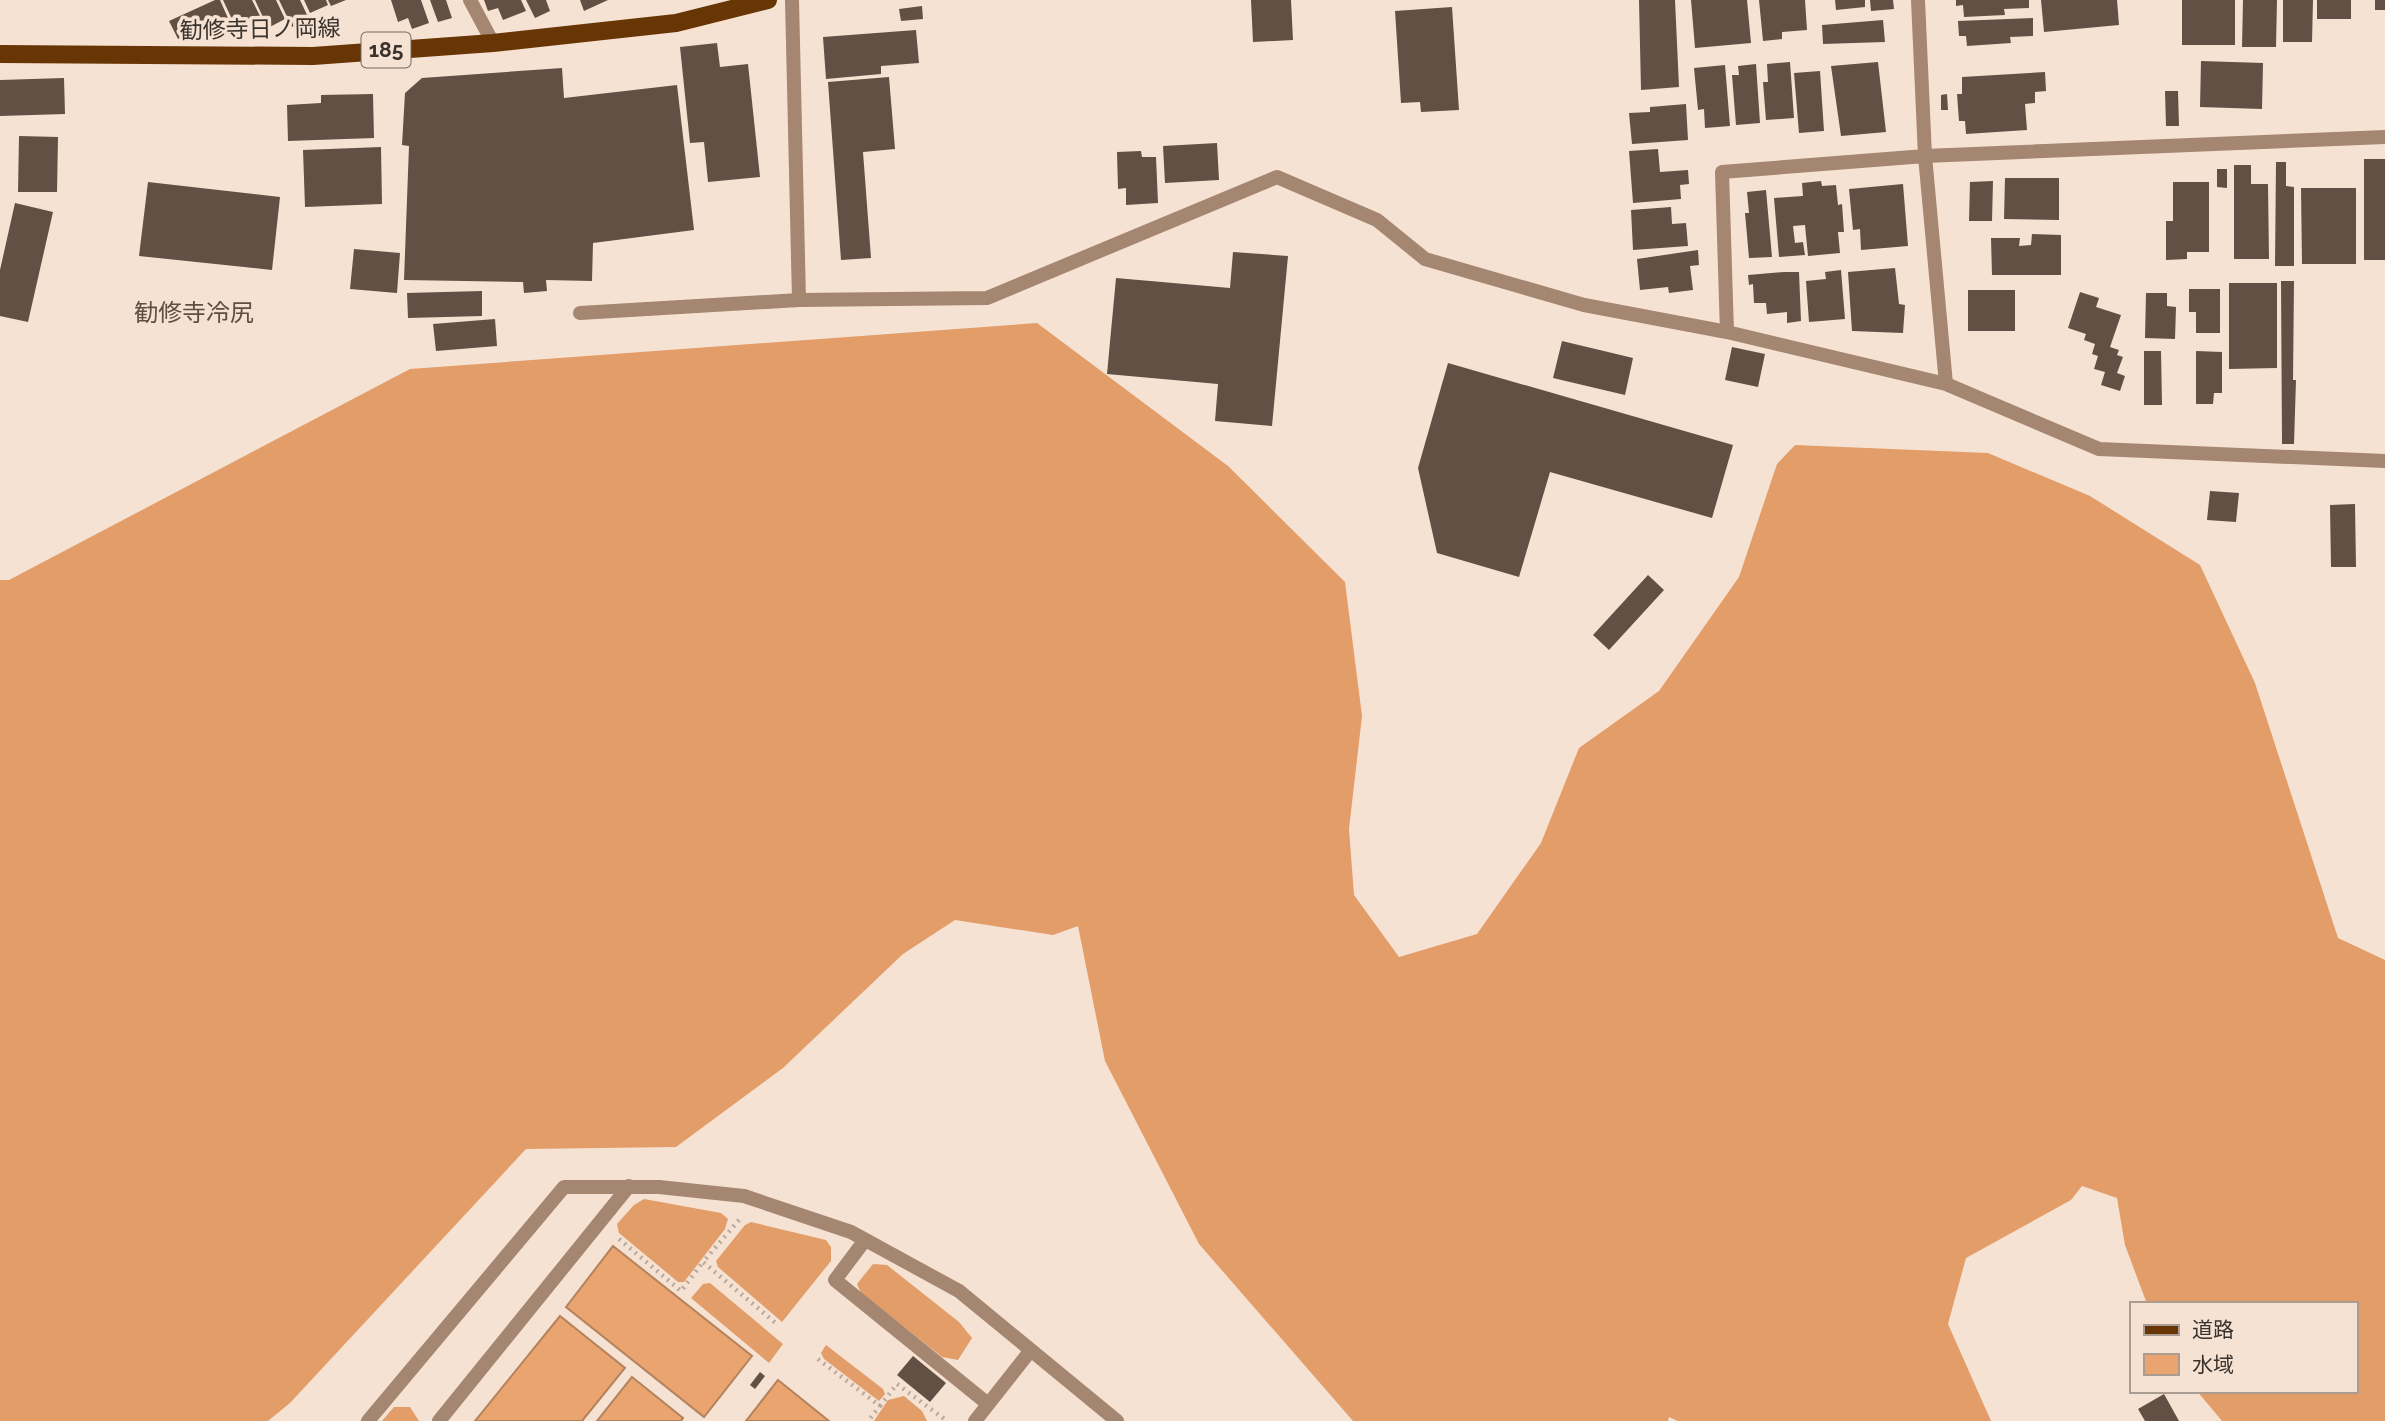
<svg xmlns="http://www.w3.org/2000/svg" width="2385" height="1421" font-family="Raleway,'Noto Sans JP',sans-serif">
  <style>
    .forest { fill: #e29d69 }
    .water { fill: #e9a470; stroke: #b4825c; stroke-width: 2 }
    .building { fill: #615043 }
    .lines { fill: none; stroke-linecap: round; stroke-linejoin: round }
    .path { stroke: #b8a99d; stroke-width: 4.5; stroke-dasharray: 2 5; stroke-linecap: butt }
    .service { stroke: #a48671; stroke-width: 14 }
    .minor { stroke: #a48671; stroke-width: 14 }
    .primary { stroke: #683605; stroke-width: 18 }
    .labels { text-anchor: middle; stroke-width: 7; stroke-linejoin: round; paint-order: stroke }
    .shield { fill: #f6e2d3; stroke: #72685f; stroke-width: 2 }
    .shield-label { font-size: 21px; font-weight: bold; fill: #3a332d }
    .street-label { font-size: 23px; fill: #3a332d; stroke: #f6e2d3 }
    .neighbourhood-label { font-size: 24px; fill: #5f4e42; stroke: #f6e2d3 }
  </style>
  <rect width="100%" height="100%" fill="#f6e2d3"/>
  <!-- forest -->
  <path class="forest" d="M1037,323L1228,466L1345,582L1362,716L1349,829L1354,895L1399,957L1477,934L1541,843L1579,748L1659,691L1739,577L1777,464L1795,445L1988,453L2090,496L2200,565L2255,683L2338,938L2385,960V1421H2222L2197,1391H2355V1304H2147L2125,1245L2117,1198L2082,1186L2071,1200L1966,1258L1948,1324L1991,1421H1678L1669,1417L1668,1421H1353L1199,1244L1105,1061L1078,926L1053,935L955,920L903,954L783,1068L676,1147L526,1149L290,1403L268,1421H0V580H9L410,369Z
    M644,1199L721,1213L728,1219L725,1229L684,1282H678L619,1233L617,1224L634,1205Z
    M751,1222L826,1240L831,1247V1261L782,1322L718,1267L716,1261L745,1225Z
    M873,1264L887,1265L959,1322L972,1338L958,1360L942,1357L861,1293L857,1284Z
    M710,1283L783,1344L769,1363L691,1298L703,1284Z
    M826,1345L883,1389L885,1394L879,1401L824,1359L821,1353Z
    M904,1396L922,1411L927,1421H874L888,1400Z
    M394,1407H410L419,1421H382Z"/>
  <!-- water -->
  <path class="water" d="M613,1246L752,1356L704,1417L566,1307Z
    M560,1316L625,1368L582,1421H475Z
    M632,1377L683,1418L681,1421H597Z
    M778,1380L829,1421H746Z"/>
  <!-- building -->
  <path class="building" d="M215,0H220L231,25L207,36L203,27L178,39L169,21Z
    M223,0H252L262,20L238,32Z
    M255,0H276L285,19L268,28Z
    M279,0H300L309,19L292,27Z
    M304,0H326L328,5L310,13Z
    M328,0H346L331,6Z
    M391,0H421L429,23L412,29L408,18L398,22Z
    M430,0H446L452,18L438,22Z
    M484,0H521L526,11L503,20L498,8L488,11Z
    M526,0H546L550,11L535,18Z
    M580,0H608L584,11Z
    M1251,0H1291L1293,40L1253,42Z
    M1639,0H1675L1679,87L1641,90Z
    M1691,0H1747L1751,43L1695,48Z
    M1759,0H1805L1807,30L1782,32V39L1763,41Z
    M1835,0H1865V7L1836,10Z
    M1870,0H1893L1894,9L1871,11Z
    M1956,0H2029V8L2004,9L2005,15L1964,17L1963,5L1956,6Z
    M2041,0H2117L2119,25L2044,32Z
    M2182,0H2235V45H2182Z
    M2243,0H2277L2276,47H2242Z
    M2283,0H2313L2312,42H2283Z
    M2317,0H2351V19H2317Z
    M2375,0H2385V10H2375Z
    M922,6L923,19L901,21L899,9Z
    M1452,7L1459,110L1421,112L1420,102L1401,103L1395,11Z
    M2033,18V36L2010,37L2011,43L1967,46L1966,36H1959L1958,21Z
    M1883,20L1885,42L1823,44L1822,25Z
    M916,30L919,63L881,66V74L826,79L823,37Z
    M717,43L720,67L748,64L760,177L708,182L704,142L690,143L680,47Z
    M2201,61L2263,63L2262,109L2200,107Z
    M1790,62L1794,118L1766,120L1763,82H1768L1767,64Z
    M1878,62L1886,132L1841,136L1831,66Z
    M1756,64L1760,123L1736,125L1732,75H1739L1738,66Z
    M1725,65L1730,126L1705,128L1704,109L1698,110L1694,68Z
    M562,68L564,98L677,85L694,230L593,243L592,281L546,280L547,291L524,293L523,282L404,280L409,146L402,145L405,93L422,78Z
    M1820,71L1824,131L1799,133L1794,73Z
    M2045,72L2046,91L2035,92V103L2025,104L2027,130L1966,134L1965,121H1959L1957,94H1962V77Z
    M889,77L895,149L863,152L871,258L841,260L828,82Z
    M64,78L65,114L0,116V80Z
    M2165,91H2178L2179,126H2166Z
    M373,94L374,138L288,141L287,105L321,103V95Z
    M1947,94L1948,110H1941V95Z
    M1686,104L1688,140L1632,144L1629,113L1650,112V107Z
    M19,136L58,137L57,192H18Z
    M1217,143L1219,180L1165,183L1163,146Z
    M381,147L382,204L305,207L303,150Z
    M1658,149L1660,172L1688,170L1689,184L1680,185L1681,199L1633,203L1629,151Z
    M1141,151L1142,157H1156L1158,203L1126,205V188L1118,189L1117,152Z
    M2364,159H2385V260H2364Z
    M2276,162H2286V186L2294,187V266H2275Z
    M2234,165H2251V184H2268L2269,259H2234Z
    M2217,169H2227V188L2217,187Z
    M2005,178H2059V220L2004,219Z
    M1821,181L1822,186L1836,185L1838,205L1842,204L1844,232H1838L1840,253L1808,256L1805,225L1793,226L1795,243L1803,242L1805,255L1779,257L1774,198L1803,196L1802,183Z
    M1993,181L1992,221H1969L1970,182Z
    M148,182L280,197L272,270L139,256Z
    M2173,182H2209V252H2187V259L2166,260V221H2173Z
    M1903,184L1908,246L1861,250L1860,229L1853,230L1849,189Z
    M2301,188H2356V264H2302Z
    M1766,190L1772,257L1749,258L1745,213H1749L1747,192Z
    M15,203L53,212L28,322L0,316V270Z
    M1671,207L1672,224L1686,223L1688,246L1633,250L1631,210Z
    M2032,234L2061,235V275H1992L1991,238H2020L2019,246L2031,245Z
    M354,249L400,253L397,293L350,289Z
    M1698,250L1699,265L1690,266L1693,290L1669,293L1668,287L1640,290L1637,259Z
    M1233,252L1288,256L1272,426L1215,421L1218,384L1107,374L1116,278L1230,288Z
    M1895,268L1899,304L1905,305L1903,333L1852,331L1848,272Z
    M1841,270L1845,319L1809,322L1806,281L1826,279L1825,272Z
    M1784,272H1799L1801,321L1787,323V312L1767,314L1766,303H1754L1753,284L1749,285L1748,275Z
    M2281,281H2294L2293,380H2296L2294,444H2282Z
    M2229,283H2277V368L2229,369Z
    M2189,289H2220V333H2196V312H2189Z
    M1968,290H2015V331H1968Z
    M482,291V316L408,318L407,293Z
    M2080,292L2099,298L2096,307L2121,315L2110,347L2119,350L2117,355L2123,357L2117,373L2125,376L2120,391L2101,385L2105,372L2094,369L2098,356L2092,354L2095,344L2084,340L2086,334L2068,328Z
    M2146,293H2167V306L2176,307L2175,339L2145,338Z
    M495,319L497,346L436,351L433,324Z
    M1562,341L1633,358L1625,395L1553,378Z
    M1732,347L1765,354L1758,387L1725,380Z
    M2144,351H2161L2162,405H2144Z
    M2196,351L2222,352V393H2214L2213,404H2196Z
    M1448,363L1733,445L1712,518L1550,472L1519,577L1437,553L1418,468Z
    M2210,491L2239,493L2236,522L2207,520Z
    M2355,504L2356,567H2331L2330,505Z
    M1648,575L1664,590L1609,650L1593,635Z
    M913,1356L946,1383L930,1402L897,1375Z
    M760,1372L765,1376L755,1389L750,1385Z
    M2164,1394L2179,1421H2145L2138,1409Z"/>
  <g class="lines">
    <!-- path -->
    <path class="path" d="M739,1220L703,1262L778,1325
      M619,1239L681,1291L703,1262
      M818,1359L880,1406L868,1421
      M880,1406L897,1384L947,1421"/>
    <!-- service -->
    <path class="service" d="M865,1240L835,1280L988,1404
      M368,1421L564,1187H659L744,1196L851,1232L959,1291L1117,1421
      M439,1421L629,1186
      M975,1421L1031,1350"/>
    <!-- minor -->
    <path class="minor" d="M470,0L493,43
      M792,0L799,300
      M1918,0L1925,156L1946,384
      M580,313L799,300L987,298L1277,177L1377,220L1425,259L1584,305L1727,332L1946,384L2099,449L2385,461
      M1727,332L1722,172L1925,156L2385,137"/>
    <!-- primary -->
    <path class="primary" d="M0,54L313,56L493,43L676,23L768,0"/>
  </g>
  <g class="labels">
    <!-- shield labels -->
    <rect class="shield" x="361.5" y="32.5" width="49" height="35" rx="5"/>
    <g class="shield-label">
      <text x="386" y="57">185</text>
    </g>
    <!-- street labels -->
    <g class="street-label">
      <text transform="translate(260 29) rotate(-1)" y="8">勧修寺日ノ岡線</text>
    </g>
    <!-- neighbourhood labels -->
    <g class="neighbourhood-label">
      <text x="194" y="321">勧修寺冷尻</text>
    </g>
  </g>
  <!-- legend -->
  <rect x="2130" y="1302" width="228" height="91" fill="#f6e2d3" stroke="#ab9c91" stroke-width="2"/>
  <rect x="2144" y="1325" width="35" height="10" fill="#683605" stroke="#ab9c91" stroke-width="2"/>
  <text x="2192" y="1337" font-size="21" fill="#3a332d">道路</text>
  <rect x="2144" y="1354" width="35" height="21" fill="#e9a470" stroke="#ab9c91" stroke-width="2"/>
  <text x="2192" y="1372" font-size="21" fill="#3a332d">水域</text>
</svg>
